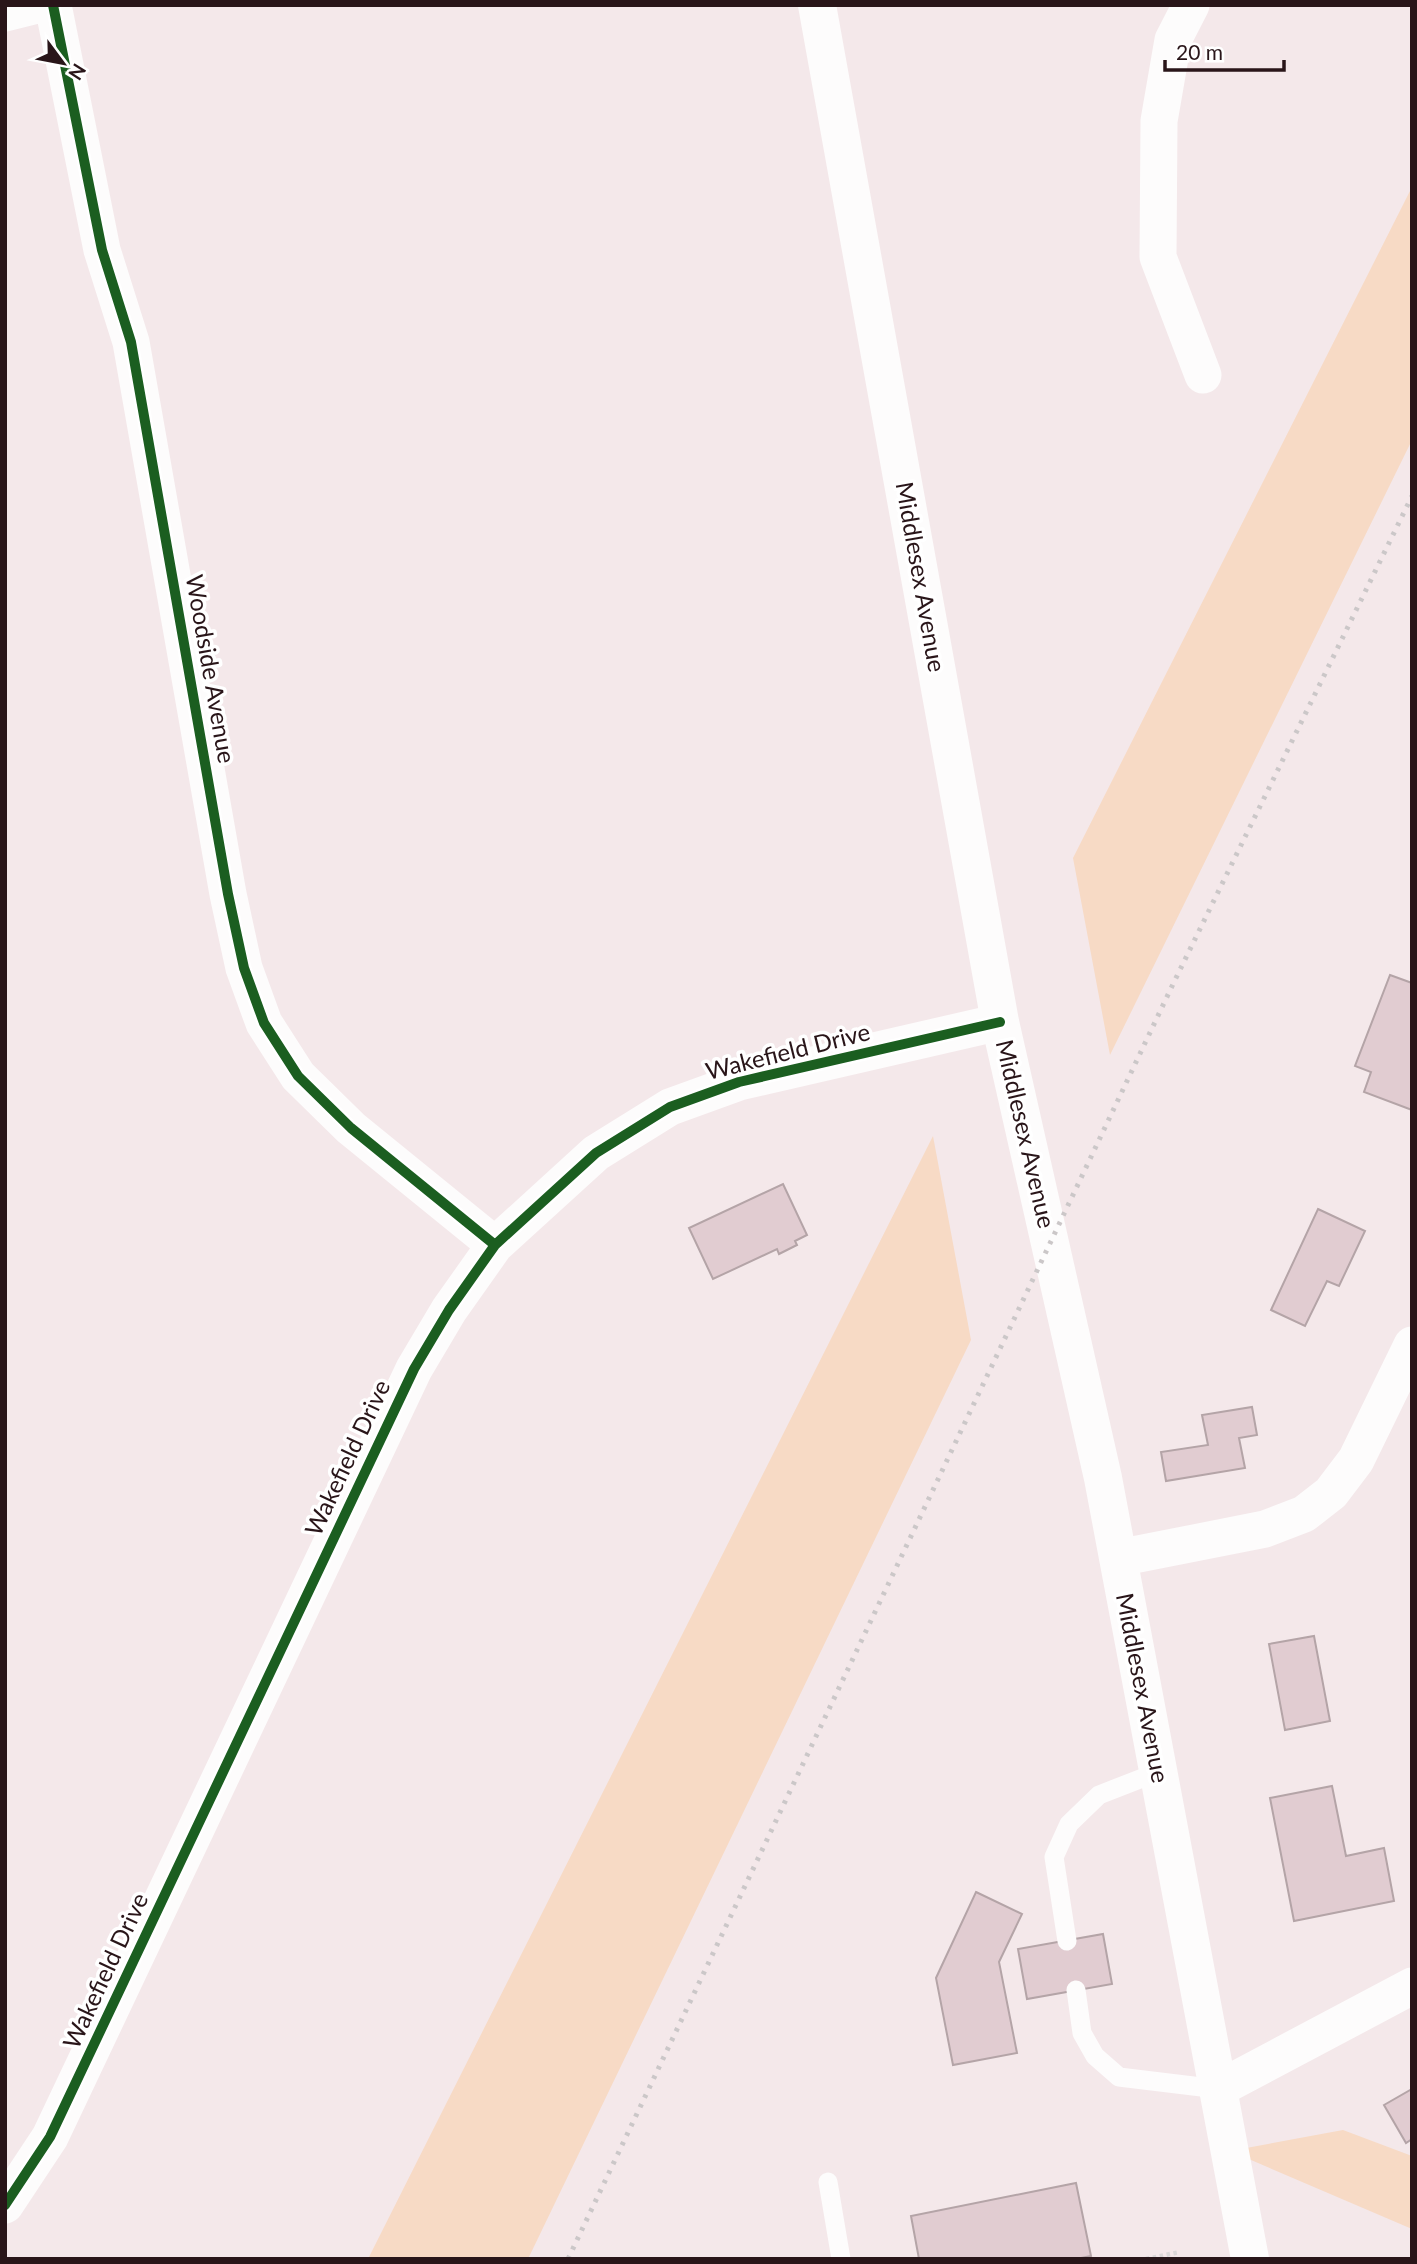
<svg xmlns="http://www.w3.org/2000/svg" width="1417" height="2264" font-family="Lato,sans-serif">
  <style>
    .green { fill: #f7dac5 }
    .building { fill: #e1ccd1; stroke: #b4a4a7; stroke-width: 2 }
    .lines { fill: none; stroke-linecap: round; stroke-linejoin: round }
    .path { stroke: #dbd7d8; stroke-width: 4.5; stroke-dasharray: 3.5 3.5; stroke-linecap: butt }
    .lane { stroke: #fdfcfc; stroke-width: 19 }
    .street { stroke: #fdfcfc; stroke-width: 37 }
    .secondary { stroke: #fdfcfc; stroke-width: 38 }
    .rail { stroke: #cbc7c8; stroke-width: 5; stroke-dasharray: 3.5 7; stroke-linecap: butt }
    .cycleway-casing { stroke: #fff; stroke-width: 15 }
    .cycleway { stroke: #1b5e20; stroke-width: 10 }
    .labels { text-anchor: middle; stroke-width: 7; stroke-linejoin: round; paint-order: stroke }
    .street-label { font-size: 24px; fill: #291519; stroke: #fff }
  </style>
  <rect width="100%" height="100%" fill="#f4e8ea"/>
  <!-- green -->
  <path class="green" d="M1412,187V440L1110,1055L1073,858Z
    M933,1136L971,1340L528,2259H368Z
    M1343,2130L1412,2156V2229L1230,2151Z"/>
  <!-- building -->
  <path class="building" d="M1390,975L1412,983V1110L1364,1092L1371,1072L1355,1066Z
    M783,1184L807,1235L795,1241L797,1245L779,1254L777,1249L713,1279L689,1228Z
    M1318,1209L1365,1231L1339,1286L1327,1281L1305,1326L1271,1310Z
    M1252,1407L1257,1435L1239,1438L1245,1468L1166,1481L1161,1452L1208,1445L1202,1415Z
    M1314,1636L1330,1721L1285,1730L1269,1644Z
    M1332,1786L1346,1856L1384,1848L1394,1901L1294,1921L1270,1798Z
    M976,1892L1022,1914L999,1962L1017,2053L953,2065L936,1978Z
    M1103,1934L1112,1984L1027,1999L1018,1949Z
    M1412,2089V2139L1406,2143L1384,2105Z
    M1076,2183L1091,2256L1076,2259H919L911,2216Z"/>
  <g class="lines">
    <!-- path -->
    <path class="path" d="M1146,2259L1180,2252"/>
    <!-- lane -->
    <path class="lane" d="M1067,1941L1054,1857L1069,1824L1099,1795L1158,1772
      M1076,1990L1082,2033L1095,2056L1119,2077L1218,2089
      M828,2182L841,2259"/>
    <!-- street -->
    <path class="street" d="M53,5L102,250L131,342L228,894L244,968L264,1023L298,1076L351,1128L495,1245
      M1191,5L1173,40L1159,121L1158,257L1203,375
      M5,13L37,5
      M1118,1558L1265,1529L1304,1514L1331,1493L1356,1460L1412,1345
      M1218,2089L1412,1986
      M5,2205L50,2137L414,1369L449,1310L495,1245L596,1153L670,1107L739,1082L1000,1022"/>
    <!-- secondary -->
    <path class="secondary" d="M817,5L1000,1022L1103,1478L1250,2259"/>
    <!-- rail -->
    <path class="rail" d="M568,2259L1174,982L1412,496"/>
    <!-- cycleway casing -->
    <g class="cycleway-casing">
      <path id="cycleway" d="M53,5L102,250L131,342L228,894L244,968L264,1023L298,1076L351,1128L495,1245
        M5,2205L50,2137L414,1369L449,1310L495,1245L596,1153L670,1107L739,1082L1000,1022"/>
    </g>
    <!-- cycleway -->
    <use href="#cycleway" class="cycleway"/>
  </g>
  <g class="labels">
    <!-- street labels -->
    <g class="street-label">
      <text transform="translate(920 577) rotate(80)" y="8">Middlesex Avenue</text>
      <text transform="translate(210 669) rotate(80)" y="8">Woodside Avenue</text>
      <text transform="translate(788 1052) rotate(-14)" y="8">Wakefield Drive</text>
      <text transform="translate(1025 1134) rotate(77)" y="8">Middlesex Avenue</text>
      <text transform="translate(348 1458) rotate(-65)" y="8">Wakefield Drive</text>
      <text transform="translate(1142 1688) rotate(79)" y="8">Middlesex Avenue</text>
      <text transform="translate(106 1971) rotate(-65)" y="8">Wakefield Drive</text>
    </g>
  </g>
  <!-- border -->
  <rect width="1417" height="2264" fill="none" stroke="#291519" stroke-width="14"/>
  <!-- north arrow -->
  <g transform="translate(63 63) rotate(122)" stroke="#ffffff" stroke-width="5" paint-order="stroke">
  <path d="M0-5L12 26L0 18L-12 26Z" fill="#291519"/>
  <text y="-10" font-size="19" font-weight="bold" text-anchor="middle" fill="#291519">N</text>
  </g>
  <!-- scale -->
  <path d="M1165 60v10h119v-10" fill="none" stroke="#291519" stroke-width="3.5"/>
  <text x="1176" y="60" font-size="21" fill="#291519" stroke="#ffffff" stroke-width="5" paint-order="stroke">20 m</text>
</svg>
